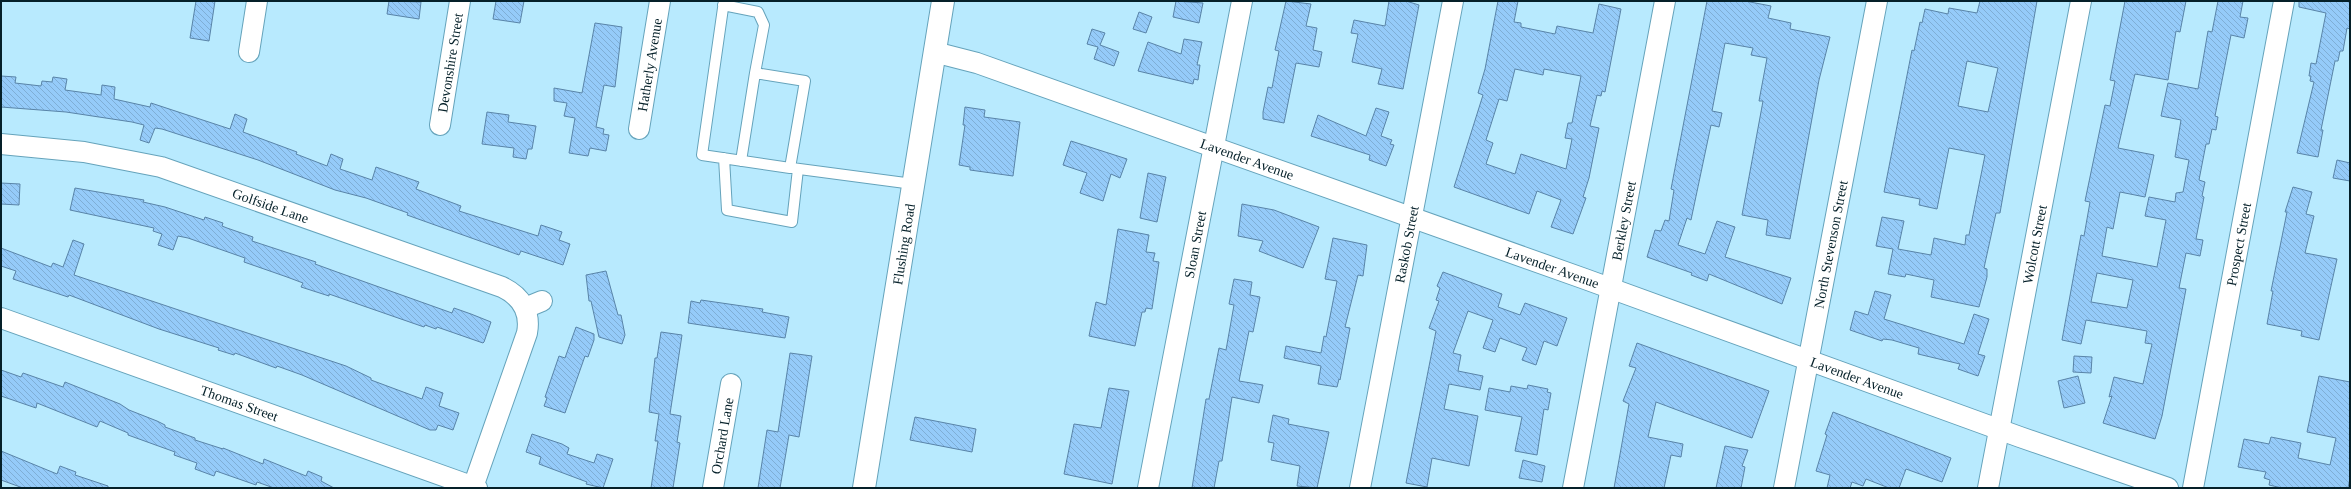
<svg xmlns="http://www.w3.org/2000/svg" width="2351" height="489" font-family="'Times New Roman',serif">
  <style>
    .building { fill: url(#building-back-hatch); stroke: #5984a8; fill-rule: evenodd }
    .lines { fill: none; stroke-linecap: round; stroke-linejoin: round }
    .lane-casing { stroke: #65a3bb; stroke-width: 12 }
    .street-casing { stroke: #65a3bb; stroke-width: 22 }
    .secondary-casing { stroke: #65a3bb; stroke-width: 24 }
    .lane { stroke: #fff; stroke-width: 10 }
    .street { stroke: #fff; stroke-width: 20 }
    .secondary { stroke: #fff; stroke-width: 22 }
    .labels { text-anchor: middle; stroke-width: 4; stroke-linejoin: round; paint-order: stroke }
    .street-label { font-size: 14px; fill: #052029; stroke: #daf3fd }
  </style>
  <defs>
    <pattern id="building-back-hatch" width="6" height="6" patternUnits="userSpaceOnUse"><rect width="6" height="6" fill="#95cbf9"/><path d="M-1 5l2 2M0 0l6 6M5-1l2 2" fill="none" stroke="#7faed5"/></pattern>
  </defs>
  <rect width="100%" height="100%" fill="#b8eafe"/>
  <!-- building -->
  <path class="building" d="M196,1H215L209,41L190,38Z
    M389,1L421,2L419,19L387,14Z
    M496,1H524L520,23L493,19Z
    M1176,1L1203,3L1199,23L1173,17Z
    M1286,1L1311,4L1306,26L1317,28L1313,50L1322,52L1319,67L1296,63L1284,123L1263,119V112L1268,87L1272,88L1279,51L1275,50Z
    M1389,1H1406L1419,5L1403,89L1378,84L1382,69L1352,62L1358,34L1351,33L1354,20L1385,26Z
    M1498,1H1518L1514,22L1521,23V27L1555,34L1557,26L1593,33L1599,4L1621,9L1605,92L1602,91L1601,96L1597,95L1590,126L1599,128L1589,178L1583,197L1586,198L1573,234L1551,227L1561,200L1537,191L1529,214L1454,187L1483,95L1478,93L1485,69ZM1515,69L1543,75L1544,69L1581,76L1572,123H1568L1565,138L1572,139L1566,169L1521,154L1515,174L1486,164L1493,143L1486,140L1499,99L1507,101Z
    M1707,1H1745L1771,6L1768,18L1791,23L1790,29L1830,37L1819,80L1790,239L1766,235L1768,220L1742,215L1763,101H1759L1767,58L1751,55L1753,48L1725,43L1712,111L1722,113L1719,127L1711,125L1691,220L1687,218L1678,245L1705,254L1717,221L1735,227L1725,257L1791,278L1782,304L1709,274L1707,281L1691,275L1692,273L1647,257L1655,230L1661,231L1665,220L1669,221L1674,190L1671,189Z
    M1980,1H2037L2000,213H1996L1984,268L1987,269V277L1979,307L1931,297L1934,280L1906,274L1905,277L1888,274L1893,249L1876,246L1882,217L1904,221L1898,249L1931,255L1934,238L1965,245L1966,235H1969L1985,155L1949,148L1937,209L1919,205L1920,199L1884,192L1912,50L1914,51L1920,22L1922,23L1925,9L1948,14L1949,8L1977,13ZM1967,61L1998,68L1988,112L1958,106Z
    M2125,1H2186L2180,32L2176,31L2168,80L2135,74L2118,148L2154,155L2145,197L2120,192L2113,229L2107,227L2102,256L2157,267L2166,220L2145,216L2149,197L2175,202L2176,193L2183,192L2189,160L2175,157L2181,120L2161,116L2168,83L2198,89L2208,31L2212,32L2218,1H2243L2240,17L2248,18L2244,38L2231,35L2215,116L2218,117L2216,130L2212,129L2209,144H2206L2199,180L2205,182L2202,196L2204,197L2196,239L2203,240L2200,256L2186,253L2179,288L2186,289L2162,416L2155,439L2103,423L2112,396L2109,397L2114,377L2143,384L2152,344L2145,343L2147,331L2086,320L2081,344L2062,340L2081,235L2084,236L2090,202L2085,201L2105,105L2110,106L2115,81L2110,80ZM2097,273L2133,280L2127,308L2091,302Z
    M2299,1H2350V29L2347,28L2343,51H2340L2338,61H2335L2321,130H2323L2318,157L2297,153L2314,82L2310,81L2311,76H2309L2311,63L2316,64L2326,13L2299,7Z
    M1139,12L1152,17L1146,33L1133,29Z
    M595,23L622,27L615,87L604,85L596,127L604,129L603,134L609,135L606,151L590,148L588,156L569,153L575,118L564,116L567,103L554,101V88L582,93Z
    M1092,29L1105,33L1100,45L1119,52L1114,66L1094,59L1098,47L1087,44Z
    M1184,39L1202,42L1197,65H1200L1198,80L1194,79L1193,84L1138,71L1148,42L1181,54Z
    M1,76L16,77L15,83L41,86L42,81L52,82L53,77L67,79L65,90L101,95L102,85L115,87L114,99L150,107L151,103L230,129L235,114L247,119L243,132L297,152L296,154L327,166L331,154L343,159L340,169L372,180L376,167L419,182L416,189L461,206L459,211L538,236L541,225L562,232L559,240L570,244L563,265L521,251L519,255L407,215L408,213L366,198L335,190L258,160L162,129L155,128L149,143L140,140L144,125L132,122L66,112L1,107Z
    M965,107L985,110L984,117L1020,122L1013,176L970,170V167L959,165L965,125H963Z
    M1376,108L1389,112L1381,136L1392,140L1390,144L1394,145L1386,166L1369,160L1370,155L1311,136L1318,115L1366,136Z
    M487,112L509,115L508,122L536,126L532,149H528L526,159L513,157L514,148L482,144Z
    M1071,141L1127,159L1120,178L1111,174L1103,201L1080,193L1087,173L1063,165Z
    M2337,160L2350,163V181L2333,178Z
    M1148,173L1166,177L1157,222L1140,218Z
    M1,183L20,184L19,205L1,204Z
    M2293,187L2312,192L2306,214L2314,216L2305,253L2337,259L2319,340L2301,336L2302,331L2267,324L2273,291H2271L2287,212H2285Z
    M75,188L144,200L143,202L165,207L204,220L205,217L223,223L222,226L227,228L253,237L252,241L316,262L315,264L337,272L452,313L454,308L471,314L491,322L484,342L483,343L437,327L436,329L425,325L424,327L329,294V296L301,287L303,283L287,277L244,262L245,258L188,238L178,236L173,250L158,245L162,234L153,231L154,228L70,210Z
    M1242,204L1274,210L1319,227L1303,268L1259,251L1263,241L1238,236Z
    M1118,229L1149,235L1146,252L1155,253L1153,261L1159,262L1152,309L1146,308L1145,312H1142L1135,346L1089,336L1096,302L1106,305Z
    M1333,238L1367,245L1363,276L1358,275L1345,327L1350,328L1340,380L1339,379L1337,387L1318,384L1321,366L1284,358L1286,346L1321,353L1324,336L1326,337L1337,281L1325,279Z
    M73,240L84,244L74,275L346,366L371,378V380L422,399L426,387L443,393L439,406L459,413L453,430L438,425L436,430H430L302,375L277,366L276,368L235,353L234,355L218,350L219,348L159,329L69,295L68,297L13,279L16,271L1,266V248L51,267L53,263L63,267Z
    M606,271L618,315H621L625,335L622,344L599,337L591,301H589L586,275Z
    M1443,272L1502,294L1498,307L1520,315L1525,303L1567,318L1557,346L1544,341L1536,365L1522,360L1527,348L1500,338L1495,352L1483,348L1493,320L1468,311L1453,353L1461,355L1458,371L1483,376L1480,390L1449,384L1444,409L1478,416L1469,466L1432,458L1427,487L1406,483L1436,331L1429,328L1439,301L1436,300L1440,288L1437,286Z
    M1234,279L1252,282L1250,295L1260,297L1253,332L1249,331L1239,381L1263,385L1259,403L1232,397L1222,461H1219L1214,488H1192L1206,399H1209L1219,348L1226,350L1234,305L1229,304Z
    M1875,291L1891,295L1884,319L1964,344L1974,314L1989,319L1978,354L1985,356L1978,376L1958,369L1960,364L1918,354L1919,348L1892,340L1883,339L1882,341L1850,330L1855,311L1868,315Z
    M701,300L763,309L762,312L789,317L785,338L688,323L691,301L700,303Z
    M576,327L594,334V340L588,357L585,356L565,413L544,406L547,398L545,397L559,356L565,358Z
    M661,332L682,335L670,414L681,416L677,442L680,443L673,488H651L658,441H655L659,414L649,412L655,358H657Z
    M1637,343L1769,391L1752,438L1656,402L1648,437L1683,444L1681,457L1671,455L1664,488H1614L1629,404L1623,401L1636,368L1629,366Z
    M790,353L812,356L799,437L789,435L780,488H758L767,430L778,432Z
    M2074,356L2092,357L2091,373L2073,372Z
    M1,370L21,377L23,373L63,387L65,382L120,404L129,410L157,421L165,425V427L195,438V440L223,449V448L263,464L264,459L306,476L308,471L322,477L321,481L334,488H274L257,482L256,485L216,471L214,476L195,469L197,463L174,455L175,452L128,435V433L100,421L97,427L37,403L36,408L1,396Z
    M2078,376L2085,403L2064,408L2058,381Z
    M2319,376L2350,382V478L2348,488H2282L2269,485L2270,480L2264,478L2266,472L2238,467L2244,439L2269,444L2271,437L2301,443L2298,458L2330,465L2336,438L2307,432Z
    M1528,385L1548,389L1547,392L1551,393L1548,410L1544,409L1537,455L1515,451L1522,417L1485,410L1489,388L1510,392L1511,386L1527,389Z
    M1109,388L1129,391L1112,484L1064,474L1074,424L1101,428Z
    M1833,412L1951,458L1942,482L1906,469L1899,488H1889L1866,479L1863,486L1852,482L1850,488H1827L1830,475L1816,471L1827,435L1825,434Z
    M1273,415L1289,419L1288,424L1329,432L1317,488L1297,486L1300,466L1271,460L1274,443L1268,442Z
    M915,417L976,429L972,452L910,440Z
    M532,434L562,444L569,448L567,454L594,463L597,454L613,459L603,488L586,484L587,482L539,464L541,457L526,452Z
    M1725,446L1748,450L1742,466L1745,467L1741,488H1716Z
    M1,451L57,474L60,466L76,472L75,475L108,486V488H23L1,480Z
    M1523,460L1545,466L1542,482L1519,478Z"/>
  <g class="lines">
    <!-- lane casing -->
    <g class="lane-casing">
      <path id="lane" d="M724,1L702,155L790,168L805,81L755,73L741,161
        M723,5L758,12L764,25L755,73
        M724,158L727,210L792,222L798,169
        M792,168L913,184"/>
    </g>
    <!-- street casing -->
    <g class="street-casing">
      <g id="street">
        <path d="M249,52L257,1"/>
        <path id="s1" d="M934,52L977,63L1585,279L2020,437L2168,488"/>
        <path id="s2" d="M440,125L460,1"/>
        <path id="s3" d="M639,129L660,1"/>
        <path id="s4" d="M1,144L84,152L161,167L502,287C521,296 531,312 527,333L473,487"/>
        <path d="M525,308L542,301"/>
        <path id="s5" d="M1,318L477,488"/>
        <path id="s6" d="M713,488L731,384"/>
        <path id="s7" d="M1148,488L1242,1"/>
        <path id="s8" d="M1360,488L1453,1"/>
        <path id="s9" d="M1573,488L1665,1"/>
        <path id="s10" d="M1784,488L1877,1"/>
        <path id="s11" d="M1988,488L2081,1"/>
        <path id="s12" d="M2193,488L2284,1"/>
      </g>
    </g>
    <!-- secondary casing -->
    <g class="secondary-casing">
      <g id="secondary">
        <path id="s13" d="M864,488L943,1"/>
      </g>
    </g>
    <!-- lane -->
    <use href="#lane" class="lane"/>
    <!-- street -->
    <use href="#street" class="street"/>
    <!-- secondary -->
    <use href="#secondary" class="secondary"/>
  </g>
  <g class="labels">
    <!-- street labels -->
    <g class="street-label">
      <text dy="5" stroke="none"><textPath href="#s2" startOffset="63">Devonshire Street</textPath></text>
      <text dy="5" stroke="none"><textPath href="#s3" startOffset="65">Hatherly Avenue</textPath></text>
      <text dy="5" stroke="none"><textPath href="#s1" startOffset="331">Lavender Avenue</textPath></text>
      <text dy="5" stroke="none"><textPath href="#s4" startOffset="278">Golfside Lane</textPath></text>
      <text dy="5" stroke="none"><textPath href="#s9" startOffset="272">Berkley Street</textPath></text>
      <text dy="5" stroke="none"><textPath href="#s13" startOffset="247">Flushing Road</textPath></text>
      <text dy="5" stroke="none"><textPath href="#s7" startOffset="248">Sloan Street</textPath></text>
      <text dy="5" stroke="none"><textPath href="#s8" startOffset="248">Raskob Street</textPath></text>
      <text dy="5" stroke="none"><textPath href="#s10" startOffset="248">North Stevenson Street</textPath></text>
      <text dy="5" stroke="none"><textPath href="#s11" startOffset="248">Wolcott Street</textPath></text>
      <text dy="5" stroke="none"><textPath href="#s12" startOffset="248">Prospect Street</textPath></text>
      <text dy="5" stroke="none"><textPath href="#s1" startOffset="655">Lavender Avenue</textPath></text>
      <text dy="5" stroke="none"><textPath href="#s1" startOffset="979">Lavender Avenue</textPath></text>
      <text dy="5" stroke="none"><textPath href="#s5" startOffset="253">Thomas Street</textPath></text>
      <text dy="5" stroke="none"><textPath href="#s6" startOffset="53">Orchard Lane</textPath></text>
    </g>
  </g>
  <!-- border -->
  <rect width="2351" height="489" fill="none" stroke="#052029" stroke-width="4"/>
</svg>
